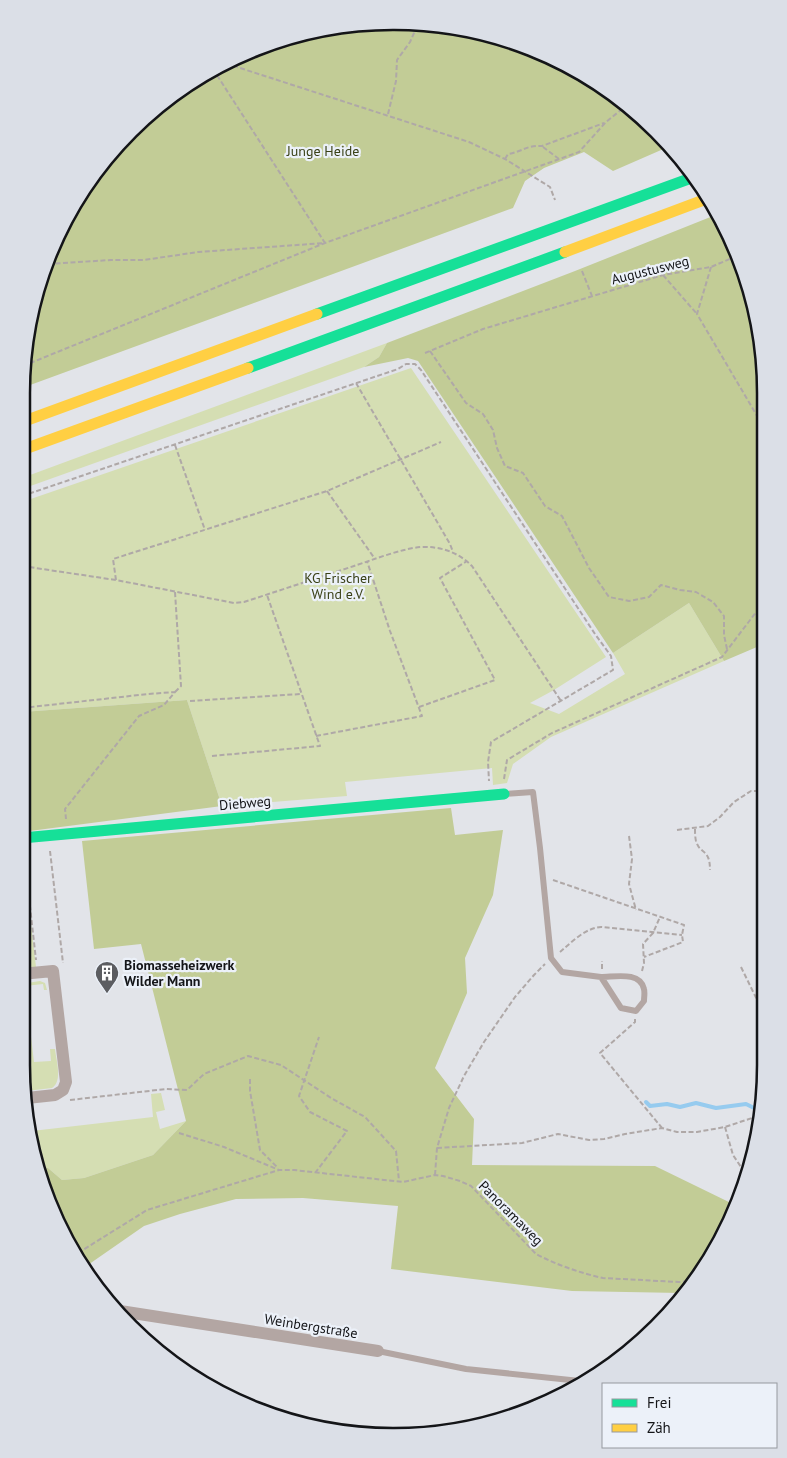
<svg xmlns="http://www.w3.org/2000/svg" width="787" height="1458" font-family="'PT Sans',sans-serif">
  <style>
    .green { fill: #d5deb3 }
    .forest { fill: #c2cc96 }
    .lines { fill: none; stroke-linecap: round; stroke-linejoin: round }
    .stream { stroke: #96cbef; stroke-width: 4 }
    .path { stroke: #afa8a7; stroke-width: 2; stroke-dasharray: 5 2.5; stroke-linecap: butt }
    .lane { stroke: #b3a6a3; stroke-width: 6 }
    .street { stroke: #b3a6a3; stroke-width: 12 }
    .fast { stroke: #16e098; stroke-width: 11 }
    .slow { stroke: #ffcf43; stroke-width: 11 }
    .labels { text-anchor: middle; stroke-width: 4.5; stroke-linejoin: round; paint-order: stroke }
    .park-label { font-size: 14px; fill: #3a4117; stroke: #ecf1f9 }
    .street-label { font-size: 14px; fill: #141518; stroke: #ecf1f9 }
    .poi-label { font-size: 14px; font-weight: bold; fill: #141518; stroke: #ecf1f9; text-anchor: start }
    .rim { fill: none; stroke: #141518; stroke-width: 2.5 }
  </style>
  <rect width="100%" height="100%" fill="#e2e4e9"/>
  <!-- green -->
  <path class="green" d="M387,343L379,357L364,367L22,489V478Z
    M411,368L606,657L554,690L530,703L559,714L625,674L613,653L689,603L724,661L551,737L513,764L507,783L493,785L492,768L345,782L347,796L222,806L187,700L22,712V502Z
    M21,868L24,870L26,887L27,888L36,967L21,969Z
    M40,981L45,983L47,990H44L43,984L25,986L34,1062L51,1061L50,1049H55C56,1060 63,1081 52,1088L26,1091L21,1064V984Z
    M161,1093L165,1110L156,1112L160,1129L186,1121L153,1155L84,1178L62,1180L48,1168L39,1169L32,1131L153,1117L151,1094Z"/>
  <!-- forest -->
  <path class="forest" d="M369,22L442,24L513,41L579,71L639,114L668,147L613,171L584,152L544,168L525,181L513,208L22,388V369L34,297L71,208L113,148L167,98L229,60L297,34Z
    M718,214L738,251L763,345L764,644L724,661L689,603L613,653L418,361L408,358L364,367L379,357L387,343L575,271Z
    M187,700L222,806L22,832V712Z
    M451,808L455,835L503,830L493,895L465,958L467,993L435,1068L474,1119L472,1165L655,1166L735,1205L716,1250L681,1293L572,1291L391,1269L398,1206L303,1198L236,1199L180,1214L144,1226L85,1267L41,1184L39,1169L48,1168L62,1180L84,1178L153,1155L186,1121L141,944L94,949L82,841Z"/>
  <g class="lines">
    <!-- stream -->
    <path class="stream" d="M646,1102L650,1106L667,1104L680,1107L696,1103L716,1108L746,1104L756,1109L760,1117"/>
    <!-- path -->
    <path class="path" d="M227,61L237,67L469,142L505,159L550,187L555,200
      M388,114L396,81L397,60L410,42L418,24
      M543,147L559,159
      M505,159L508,154C522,152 526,145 542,146L604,123
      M48,264L111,260H144L198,252L325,243L213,69
      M711,267L697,314L763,426
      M582,271L592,296
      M663,275L697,314
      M430,351L466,403L483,414L493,430L497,448L505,466L523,473L545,506L562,516L589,568L609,597L629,601L649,597L661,585L680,590L696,592L713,602L724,616V635L727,649
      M425,353L483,329L663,275L711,267L739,255
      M23,366L325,243L579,152L606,122L627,105
      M356,383L450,544L453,552
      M175,445L205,530
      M327,491L375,559
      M22,496L398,369L406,364H415L421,370L595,634L611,656L613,670L491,742L488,762L489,781
      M22,566L116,580L234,603L244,602C281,590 317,578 354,566C372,560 401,549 420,547C440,546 458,552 472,566L561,701
      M116,580L113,559L327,491L441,442
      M175,692L181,686L175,592
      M190,701L301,694
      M419,707L495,680L440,578L467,561
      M22,708L148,694L175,692L164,705L139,716L65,809L66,819
      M316,736L422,716L390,631L367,561
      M212,756L320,746L267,595
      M504,779L507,760L552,733L722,657L763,603
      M695,829C695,832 695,837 696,841C700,855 710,848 710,870
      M677,830L708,826L720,817L734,802L751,791H764
      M629,836L632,859L629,884L636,910
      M50,851L63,963
      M24,853L36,960
      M553,880L684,925L682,935L683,942L644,957
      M560,952C572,942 585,928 601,927L682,935
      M741,967L765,1016
      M602,969V961
      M642,971L644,963L643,944L653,933L660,917
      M635,1019V1022L600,1053L662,1128
      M250,1079V1091L260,1150L278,1168
      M70,1100L166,1089L187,1090L204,1074L248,1056L281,1065L331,1098L365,1117L396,1151L399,1181
      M725,1127L733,1155L747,1176
      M179,1133L224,1147L279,1170
      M437,1148L522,1143L558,1134L589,1140L604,1139L625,1134L662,1128L677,1132H697L725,1127L761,1115
      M315,1173L347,1131L310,1112L299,1096L319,1037
      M435,1175L437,1148L449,1108L464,1076L484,1042L515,997L534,975L545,964
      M41,1181C48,1191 56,1200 56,1213
      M78,1253L147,1210L279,1170H294L403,1182L435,1175L443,1176L460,1181L471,1186L536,1254C557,1265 580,1273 603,1278L679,1282L691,1281"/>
    <!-- lane -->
    <path class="lane" d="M505,794L533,792L540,848L551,958L562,972L601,977L621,1008L636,1011L644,1001C644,997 645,993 644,989C640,971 615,977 601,977
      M378,1351L466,1369L580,1381"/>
    <!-- street -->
    <path class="street" d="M21,974L53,971L66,1082L63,1090L55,1095L27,1098
      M120,1311L378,1351"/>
    <!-- fast -->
    <path class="fast" d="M317,314L694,177
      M248,368L565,252
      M22,838L504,794"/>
    <!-- slow -->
    <path class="slow" d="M565,252L709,198
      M22,422L317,314
      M22,450L248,368"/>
  </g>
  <!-- icons -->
  <defs>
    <g id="building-pin" transform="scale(1.25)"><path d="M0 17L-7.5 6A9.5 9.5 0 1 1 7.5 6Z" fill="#5c5d61" stroke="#ecf1f9"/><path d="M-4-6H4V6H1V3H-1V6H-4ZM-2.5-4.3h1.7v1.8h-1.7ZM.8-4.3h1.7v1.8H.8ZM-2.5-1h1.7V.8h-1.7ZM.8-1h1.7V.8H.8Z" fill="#fff"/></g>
  </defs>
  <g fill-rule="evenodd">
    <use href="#building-pin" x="107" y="973"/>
  </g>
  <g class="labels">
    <!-- park labels -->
    <g class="park-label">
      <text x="323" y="156">Junge Heide</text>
      <text x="338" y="583">KG Frischer<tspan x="338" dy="16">Wind e.V.</tspan></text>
    </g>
    <!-- street labels -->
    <g class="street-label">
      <text transform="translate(650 270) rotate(-14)" y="5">Augustusweg</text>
      <text transform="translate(245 803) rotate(-5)" y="5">Diebweg</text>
      <text transform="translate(511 1213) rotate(45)" y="5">Panoramaweg</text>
      <text transform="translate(311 1326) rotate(9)" y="5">Weinbergstraße</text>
    </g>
    <!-- poi labels -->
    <g class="poi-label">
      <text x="124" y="970">Biomasseheizwerk<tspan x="124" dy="16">Wilder Mann</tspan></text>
    </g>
  </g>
  <!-- crop -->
  <path d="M0 0H787V1458H0ZM393 30H394A363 363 0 0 1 757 393V1065A363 363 0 0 1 394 1428H393A363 363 0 0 1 30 1065V393A363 363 0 0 1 393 30Z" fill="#dbdfe7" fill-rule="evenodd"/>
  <path class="rim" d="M393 30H394A363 363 0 0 1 757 393V1065A363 363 0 0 1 394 1428H393A363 363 0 0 1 30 1065V393A363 363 0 0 1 393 30Z"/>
  <!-- legend -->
  <rect x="602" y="1383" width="175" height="65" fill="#ecf1f9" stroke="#96999f"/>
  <rect x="612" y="1399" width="25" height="8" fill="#16e098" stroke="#96999f"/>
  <text x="647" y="1408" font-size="15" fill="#141518">Frei</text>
  <rect x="612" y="1424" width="25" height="8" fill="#ffcf43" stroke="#96999f"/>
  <text x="647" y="1433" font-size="15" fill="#141518">Zäh</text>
</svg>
